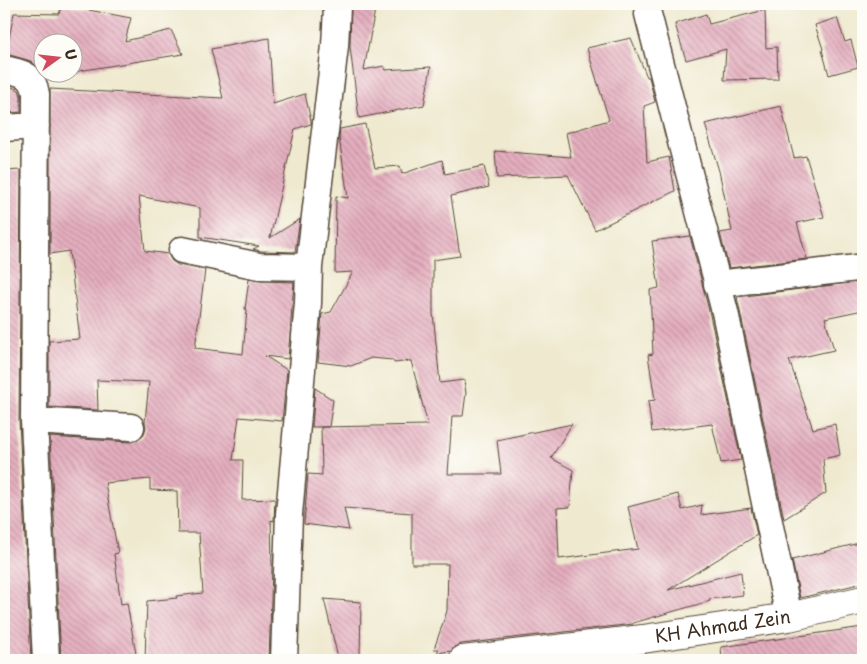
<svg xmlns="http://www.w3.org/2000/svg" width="867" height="664" font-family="'Playpen Sans',sans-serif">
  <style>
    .building { fill: url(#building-back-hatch) }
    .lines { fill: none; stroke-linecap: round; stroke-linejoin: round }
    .minor-casing { stroke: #564739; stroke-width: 29 }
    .tertiary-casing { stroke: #564739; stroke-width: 30 }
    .minor { stroke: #fff; stroke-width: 26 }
    .tertiary { stroke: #fff; stroke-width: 28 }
    .labels { text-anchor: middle; stroke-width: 4; stroke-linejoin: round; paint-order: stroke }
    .street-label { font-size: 18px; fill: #3b2a1e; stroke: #fdfcf7 }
  </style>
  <defs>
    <pattern id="building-back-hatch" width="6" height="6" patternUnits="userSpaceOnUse" patternTransform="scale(1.25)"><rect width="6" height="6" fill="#e5afc0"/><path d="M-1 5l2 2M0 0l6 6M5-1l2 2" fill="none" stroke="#bb8f9b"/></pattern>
  </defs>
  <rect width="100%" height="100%" fill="#fdfcf7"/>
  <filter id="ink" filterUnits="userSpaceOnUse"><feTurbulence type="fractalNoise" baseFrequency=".02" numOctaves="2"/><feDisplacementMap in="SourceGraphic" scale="10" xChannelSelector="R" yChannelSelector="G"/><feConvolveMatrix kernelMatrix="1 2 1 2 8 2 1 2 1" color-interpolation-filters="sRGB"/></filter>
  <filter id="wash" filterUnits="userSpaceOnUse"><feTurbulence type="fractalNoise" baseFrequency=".0096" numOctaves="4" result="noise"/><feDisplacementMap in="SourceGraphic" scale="20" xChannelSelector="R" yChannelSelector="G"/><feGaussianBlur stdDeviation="1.12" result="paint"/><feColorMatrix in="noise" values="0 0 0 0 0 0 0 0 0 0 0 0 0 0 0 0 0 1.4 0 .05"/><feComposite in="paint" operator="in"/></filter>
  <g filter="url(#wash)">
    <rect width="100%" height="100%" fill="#efe9cf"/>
    <g id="blocks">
      <!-- building -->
      <path class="building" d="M351,4H376L364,70L384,66L386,70L431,67L424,105L359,118L350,47Z
        M62,5L131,18L125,41L171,30L183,54L72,72V42H42V71L31,61L6,54L14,13L59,14Z
        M765,10L766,48L777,47L778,79L724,80L726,49L686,60L675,24L706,14L709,24Z
        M837,18L845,42L851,40L858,67L829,75L822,50L823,49L815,25Z
        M269,38L273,104L305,94L311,121V124L295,129L270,238L300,219L295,252L261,251L253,249L259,246L200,237V208L139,196L145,251L168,254L172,261L178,265L205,270L195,348L243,354L247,310L245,309L249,279L259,281L294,282L288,359L265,356L287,370L282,421L239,417L233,460H243L242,500L275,499L274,521L271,520L272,567L269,660H145L147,601L177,598L176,596L203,593L199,533H178L177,491L150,490V479L105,483L118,553L114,554L121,604L127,603L137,660H61L50,437L130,442L138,440L143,436L146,428L145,422L149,382L97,380L98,410L49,407V341L80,339L69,251L50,254V89L223,98L211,49Z
        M631,38L647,77H649L655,102L644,106L647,162L669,157L675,191L595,230L568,175L497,178L495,151L571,157L566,133L609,120L587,48Z
        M44,72H71L46,77Z
        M4,84L19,90L21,96V112L4,113Z
        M781,106L794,158L806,156L824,217L797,223L807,259L729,268L720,233L732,231L719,171L705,124Z
        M365,124L375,168L400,166L402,174L442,160L445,174L484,166L489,187L451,196L460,256L433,260V313L440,383L464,380L466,393L463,416H452L448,474H501L497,440L572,424L551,458L573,470L570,507L557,508L559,559L638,549L628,507L678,494L682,510L702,505L701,515L751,508L757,535L668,590L741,572L743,595L709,599L710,601L633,623V624L461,644L454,647L451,651L437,653L439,649H434L447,611L448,564H412V513L344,508L349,530L304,524L308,474L322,475L321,427L428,425L411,361L394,363L393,360L371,358L351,366L318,362L322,314L331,312L353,272L335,273L336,196L348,198L339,137L340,129Z
        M21,170L19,421L31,660H4V471L8,470L4,427V171Z
        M690,236L710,315L741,460L721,463L712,424L652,432L648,401L655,400L648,355L653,354L650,290L659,288L652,241Z
        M863,281V310L825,318L834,350L789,360L813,429L835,424L840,455L823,459L826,493L784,519L737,297Z
        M315,388L333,400L329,427H312Z
        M863,542V583L800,598L792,560Z
        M324,599L361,602L360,657L338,658Z
        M863,627V660H722L721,647Z"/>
    </g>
  </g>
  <g filter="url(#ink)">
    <use href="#blocks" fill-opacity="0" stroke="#564739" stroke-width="1"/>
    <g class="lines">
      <!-- minor casing -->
      <g class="minor-casing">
        <path id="minor" d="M648,14L725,312L789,617
          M4,69C21,73 33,73 36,94L34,421
          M4,128L36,126
          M182,250L259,266L309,267
          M717,284L857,268
          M46,660L34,421L131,427
          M284,660L289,514L308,303L309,267L335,46L337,7L335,4"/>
      </g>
      <!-- tertiary casing -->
      <g class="tertiary-casing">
        <g id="tertiary">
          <path id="s1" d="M463,660L643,639L789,617L863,600"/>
        </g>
      </g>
      <!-- minor -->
      <use href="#minor" class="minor"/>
      <!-- tertiary -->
      <use href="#tertiary" class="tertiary"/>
    </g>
  </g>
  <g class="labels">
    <!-- street labels -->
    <g class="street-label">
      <text dy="6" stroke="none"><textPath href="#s1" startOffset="262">KH Ahmad Zein</textPath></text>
    </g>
  </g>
  <!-- margin -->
  <rect width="867" height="664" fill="none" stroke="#fdfcf7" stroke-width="20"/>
  <!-- north arrow -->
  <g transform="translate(58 58) rotate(75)"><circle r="24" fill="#fdfcf7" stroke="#afa8a0"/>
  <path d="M0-4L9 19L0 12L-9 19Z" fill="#d1495b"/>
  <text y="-8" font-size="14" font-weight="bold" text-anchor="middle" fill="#3b2a1e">U</text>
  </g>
</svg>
